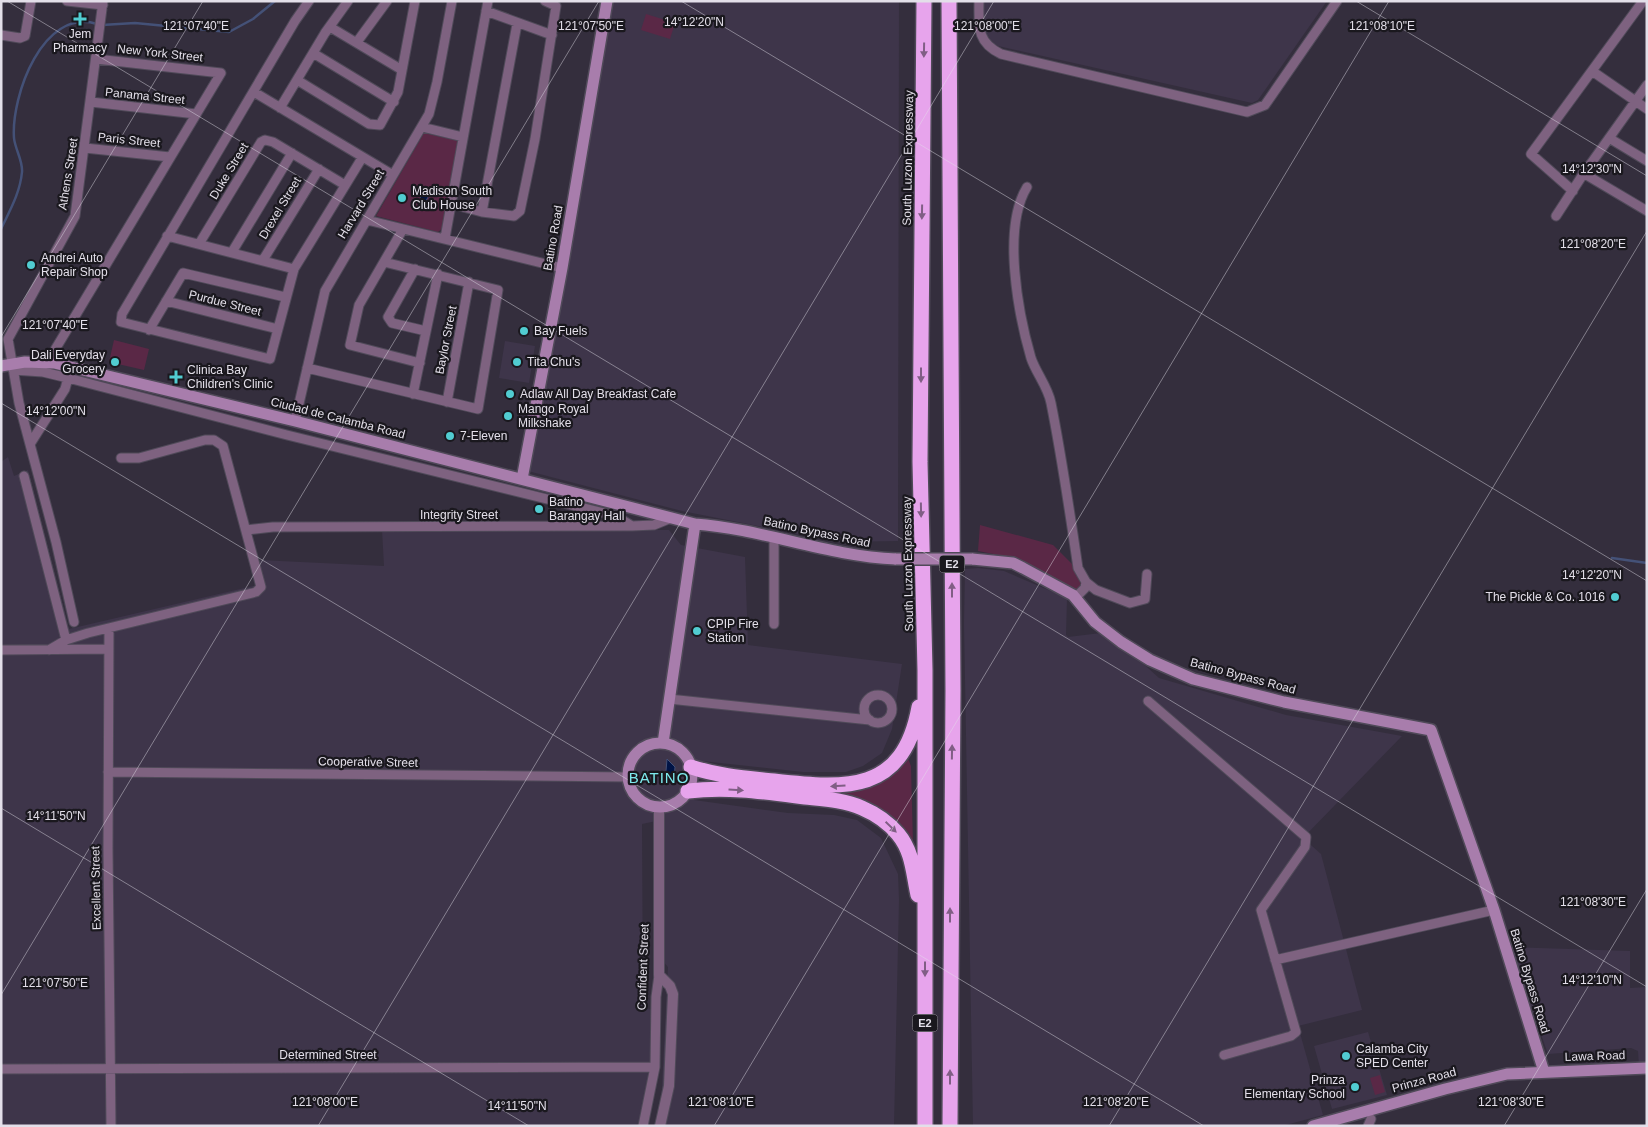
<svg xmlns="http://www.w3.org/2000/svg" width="1648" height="1127" font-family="Arial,sans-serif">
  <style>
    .built { fill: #3e354a }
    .green { fill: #5a2846 }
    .water { fill: #001446; stroke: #445177 }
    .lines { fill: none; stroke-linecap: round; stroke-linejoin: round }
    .stream { stroke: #445177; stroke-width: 2.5 }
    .minor-casing { stroke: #504a59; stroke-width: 11 }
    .tertiary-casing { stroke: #504a59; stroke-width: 12 }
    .secondary-casing { stroke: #504a59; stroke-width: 14 }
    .motorway-casing { stroke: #504a59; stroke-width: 18 }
    .minor { stroke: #7e6280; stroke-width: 9 }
    .tertiary { stroke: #7e6280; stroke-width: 10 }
    .secondary { stroke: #a87dac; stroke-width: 11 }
    .motorway { stroke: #e7a4ec; stroke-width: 15 }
    .secondary-bridge-casing { stroke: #504a59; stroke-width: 14; stroke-linecap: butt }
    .secondary-bridge { stroke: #a87dac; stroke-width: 11 }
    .oneway { fill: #805e85 }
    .ticks { fill: none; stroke: #e3dfe9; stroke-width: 1; stroke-opacity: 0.45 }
    .poi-dot { fill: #51ccd1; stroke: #1a181e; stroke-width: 2 }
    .labels { text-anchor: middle; stroke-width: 4.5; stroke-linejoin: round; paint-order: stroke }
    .shield { fill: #1a181e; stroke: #a7a3ac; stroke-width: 1 }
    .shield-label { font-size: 11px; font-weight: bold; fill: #e3dfe9 }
    .poi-label { font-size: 12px; fill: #e3dfe9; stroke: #1a181e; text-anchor: start }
    .street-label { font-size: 12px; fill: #e3dfe9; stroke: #1a181e }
    .quarter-label { font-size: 15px; letter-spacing: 1px; fill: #7de9ec; stroke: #1a181e }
    .ticks-label { font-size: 12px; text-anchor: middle; fill: #e3dfe9; stroke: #1a181e; stroke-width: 4.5; stroke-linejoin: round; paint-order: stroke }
  </style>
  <rect width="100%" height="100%" fill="#342e3d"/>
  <!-- built -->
  <path class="built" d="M613,1H899L898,541L839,542L682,511L528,471L569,260Z
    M982,1H1327L1258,100L1252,103L998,46L990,42L986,35L982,20Z
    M505,341L535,346L529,383L499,378Z
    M8,457L14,476L28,470L69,629L253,586L263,588L259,560L384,566L382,530H669L681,545L745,557L748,645L902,664L892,729L882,753L863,766L846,772H803L702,761L694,800L788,813L834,815L857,820L881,838L898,874L899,900L894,1126H660L668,967L659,957L661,820L642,824L643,1009L660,1010L649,1126H1V462Z
    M978,568L1004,571L1067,598L1066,635L1068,637L1101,633L1127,649L1159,678L1286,715L1402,736L1303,838L1321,854L1362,1010L1298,1026L1323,1115L1282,1126H973L964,623L965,569Z
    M1510,947L1630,951V988L1647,987V1065L1639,1066L1638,1051L1631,1048L1548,1054Z
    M1368,1032L1387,1095L1332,1109L1314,1046Z"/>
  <!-- green -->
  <path class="green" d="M646,14L675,23L670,39L641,30Z
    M424,133L459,141L443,228L438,232L376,216Z
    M114,340L149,349L144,370L109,362Z
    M980,525L1053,545L1094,586L1075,599L1019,559L978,551Z
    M907,756L911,766L913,845L900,824L877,811L843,797L840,792C871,793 889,778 907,756Z
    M1380,1075L1385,1092L1375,1095L1370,1078Z"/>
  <!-- water -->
  <path class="water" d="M415,187L426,190L428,197L425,203L421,202L420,195L415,192Z
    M667,759L675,767L674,779L666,771Z"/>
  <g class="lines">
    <!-- stream -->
    <path class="stream" d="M102,25L135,23L229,32L253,19L275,1
      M1,229C10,210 20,193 22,172C23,161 15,149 14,138C11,96 43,7 97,24
      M1612,558L1647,563"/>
    <!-- minor casing -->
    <g class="minor-casing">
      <path id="minor" d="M67,1L103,5
        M309,1L295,21L122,314L121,322L270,359L294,269L362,158
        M979,1C979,26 976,42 1001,54L1247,112L1265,105L1337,1
        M486,11L552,35
        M330,27L402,70
        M1,35L20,38L25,36L31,1
        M357,42L387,1
        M313,53L394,102
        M1592,71L1647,109
        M297,80L369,124L380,125L398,92L415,1
        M254,92L393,175
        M91,102L196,114
        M280,108L325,33L348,1
        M422,127L463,137
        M1609,138L1647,161
        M85,148L170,157
        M1583,173L1647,211
        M1027,187C1002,228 1018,313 1031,358C1036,373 1048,387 1051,403C1062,458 1070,513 1078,568L1086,582L1085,588L1078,595H1073
        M1573,191L1531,154L1643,1
        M452,204L482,212L514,216L520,211L535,139L556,6L545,1
        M482,212L517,24
        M1556,216L1582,176L1647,85
        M367,220L562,268
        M403,229L359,305L350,345L420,363
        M167,236L294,269
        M445,238L488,1
        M199,244L261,142L265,140L273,142L345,185
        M232,252L292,153
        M263,260L319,169
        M415,269L388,317L392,323L426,331
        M166,301L278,329
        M149,330L183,273L285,297
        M53,353L221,73L96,59
        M307,368L478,409L498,290L384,262
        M13,370L43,372L68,378
        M413,394L438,274
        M447,402L469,282
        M295,421L325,291L429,114L437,82L452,1
        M30,444L65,389L68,378L287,435L616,516L632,526
        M24,476L66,640
        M246,530L273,527L632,526L654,525L671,518
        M1086,582L1096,590L1130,603L1145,599L1147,574
        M74,622L56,542L19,403L8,339L75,216L103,1
        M774,624V538
        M109,629L108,849L111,1126
        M1,650L109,649
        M49,650L66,640L88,633L256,592L261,587L223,446L214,440H205L139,458H121
        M864 709a14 14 0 1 1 28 0a14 14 0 1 1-28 0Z
        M669,699L870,720
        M1148,701L1306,837L1305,847L1261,910L1296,1032L1291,1036L1224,1055
        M108,772L628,777
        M1275,960L1494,910
        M1,1069L655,1067
        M643,1126L655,1067L656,997L659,975
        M1368,1126L1371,1119"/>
    </g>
    <!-- tertiary casing -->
    <g class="tertiary-casing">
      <path id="tertiary" d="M659,807V975L670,986L673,994L669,1086L660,1126"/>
    </g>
    <!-- secondary casing -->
    <g class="secondary-casing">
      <path id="secondary" d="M1,366L25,362L54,363L295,421L695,524C763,529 827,556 896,559
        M522,479L562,268L607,1
        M972,559L1013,563L1023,568L1073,595L1095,622L1121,642L1150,660L1193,679L1284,702L1431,730L1494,910L1544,1072
        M628 775a32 32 0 1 1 64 0a32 32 0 1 1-64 0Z
        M663,743L695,524
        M1313,1126L1445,1089L1507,1074L1647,1068"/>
    </g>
    <!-- motorway casing -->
    <g class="motorway-casing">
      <path id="motorway" d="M924,1L920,462L925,670V1126
        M949,1L953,690L950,1126
        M691,767C718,776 745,778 774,781C846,789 903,794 919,707
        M688,791C727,786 766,792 805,797C824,799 844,800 862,808C876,814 888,822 898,834C913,852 913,873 918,895"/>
    </g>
    <!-- minor -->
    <use href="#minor" class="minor"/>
    <!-- tertiary -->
    <use href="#tertiary" class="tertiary"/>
    <!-- secondary -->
    <use href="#secondary" class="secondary"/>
    <!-- motorway -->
    <use href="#motorway" class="motorway"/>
    <!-- secondary-bridge casing -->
    <g class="secondary-bridge-casing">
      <path id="secondary-bridge" d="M896,559H972"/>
    </g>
    <!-- secondary-bridge -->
    <use href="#secondary-bridge" class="secondary-bridge"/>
  </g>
  <!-- one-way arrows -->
  <defs><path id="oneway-solid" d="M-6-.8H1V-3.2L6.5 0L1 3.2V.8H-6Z" transform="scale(1.25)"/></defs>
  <g class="oneway">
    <use href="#oneway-solid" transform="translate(924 50) rotate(91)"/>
    <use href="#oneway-solid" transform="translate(922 212) rotate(91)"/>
    <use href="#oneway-solid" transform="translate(921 375) rotate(90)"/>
    <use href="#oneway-solid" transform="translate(921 510) rotate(89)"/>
    <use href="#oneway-solid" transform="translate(952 590) rotate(-90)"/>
    <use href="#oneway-solid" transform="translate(952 752) rotate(-89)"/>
    <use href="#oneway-solid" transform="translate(838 786) rotate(177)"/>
    <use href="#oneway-solid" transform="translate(736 790) rotate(4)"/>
    <use href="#oneway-solid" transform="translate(891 827) rotate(44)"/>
    <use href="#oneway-solid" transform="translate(950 915) rotate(-90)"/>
    <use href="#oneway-solid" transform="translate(925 969) rotate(90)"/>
    <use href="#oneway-solid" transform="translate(950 1077) rotate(-90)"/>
  </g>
  <!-- ticks -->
  <path class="ticks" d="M7,1L1647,987M681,1L1647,581M1356,1L1647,176M1,337L203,1M1,403L1204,1126M1,808L529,1126M1,995L599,1M318,1126L994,1M714,1126L1389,1M1109,1126L1647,231M1504,1126L1647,889"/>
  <!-- markers -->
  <g class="poi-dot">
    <path d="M77.5 11.5h5v5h5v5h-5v5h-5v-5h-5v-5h5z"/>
    <circle cx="402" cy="198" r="5"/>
    <circle cx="31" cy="265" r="5"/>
    <circle cx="524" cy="331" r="5"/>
    <circle cx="115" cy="362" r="5"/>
    <circle cx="517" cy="362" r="5"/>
    <path d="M173.5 369.5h5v5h5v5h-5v5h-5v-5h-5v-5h5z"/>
    <circle cx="510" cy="394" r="5"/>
    <circle cx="508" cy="416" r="5"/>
    <circle cx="450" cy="436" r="5"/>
    <circle cx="539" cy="509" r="5"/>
    <circle cx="1615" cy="597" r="5"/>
    <circle cx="697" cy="631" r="5"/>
    <circle cx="1346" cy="1056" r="5"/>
    <circle cx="1355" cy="1087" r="5"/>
  </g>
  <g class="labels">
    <!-- shield labels -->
    <g class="shield">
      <rect x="939.5" y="555.5" width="25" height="17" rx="4"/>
      <rect x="912.5" y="1014.5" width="25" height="17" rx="4"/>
    </g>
    <g class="shield-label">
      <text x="952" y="568">E2</text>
      <text x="925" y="1027">E2</text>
    </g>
    <!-- poi labels -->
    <g class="poi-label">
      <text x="80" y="38" text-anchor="middle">Jem<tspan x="80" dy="14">Pharmacy</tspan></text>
      <text x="412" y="195">Madison South<tspan x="412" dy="14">Club House</tspan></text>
      <text x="41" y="262">Andrei Auto<tspan x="41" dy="14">Repair Shop</tspan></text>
      <text x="534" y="335">Bay Fuels</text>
      <text x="105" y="359" text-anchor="end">Dali Everyday<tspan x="105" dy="14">Grocery</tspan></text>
      <text x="527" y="366">Tita Chu's</text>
      <text x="187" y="374">Clinica Bay<tspan x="187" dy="14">Children's Clinic</tspan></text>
      <text x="520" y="398">Adlaw All Day Breakfast Cafe</text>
      <text x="518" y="413">Mango Royal<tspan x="518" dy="14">Milkshake</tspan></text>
      <text x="460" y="440">7-Eleven</text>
      <text x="549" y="506">Batino<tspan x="549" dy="14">Barangay Hall</tspan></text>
      <text x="1605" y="601" text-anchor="end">The Pickle &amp; Co. 1016</text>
      <text x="707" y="628">CPIP Fire<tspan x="707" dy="14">Station</tspan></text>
      <text x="1356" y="1053">Calamba City<tspan x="1356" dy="14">SPED Center</tspan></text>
      <text x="1345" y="1084" text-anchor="end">Prinza<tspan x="1345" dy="14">Elementary School</tspan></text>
    </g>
    <!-- street labels -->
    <g class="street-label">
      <text transform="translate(160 53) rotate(6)" y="4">New York Street</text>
      <text transform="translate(145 96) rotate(6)" y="4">Panama Street</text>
      <text transform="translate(129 140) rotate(6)" y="4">Paris Street</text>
      <text transform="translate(908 158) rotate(-89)" y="4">South Luzon Expressway</text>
      <text transform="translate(229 171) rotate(-59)" y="4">Duke Street</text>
      <text transform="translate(68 174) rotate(-81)" y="4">Athens Street</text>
      <text transform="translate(361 204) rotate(-59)" y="4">Harvard Street</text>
      <text transform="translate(280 208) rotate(-59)" y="4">Drexel Street</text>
      <text transform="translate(553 238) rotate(-80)" y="4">Batino Road</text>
      <text transform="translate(225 303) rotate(14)" y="4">Purdue Street</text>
      <text transform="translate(446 340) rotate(-79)" y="4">Baylor Street</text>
      <text transform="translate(338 418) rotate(14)" y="4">Ciudad de Calamba Road</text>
      <text x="459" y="519">Integrity Street</text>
      <text transform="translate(817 532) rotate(12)" y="4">Batino Bypass Road</text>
      <text transform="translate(908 564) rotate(-91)" y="4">South Luzon Expressway</text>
      <text transform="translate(1243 676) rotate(15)" y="4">Batino Bypass Road</text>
      <text transform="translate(368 762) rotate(1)" y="4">Cooperative Street</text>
      <text transform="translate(96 888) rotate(-91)" y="4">Excellent Street</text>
      <text transform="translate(643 967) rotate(-88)" y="4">Confident Street</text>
      <text transform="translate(1530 981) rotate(73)" y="4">Batino Bypass Road</text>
      <text x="328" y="1059">Determined Street</text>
      <text transform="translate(1595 1056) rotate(-2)" y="4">Lawa Road</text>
      <text transform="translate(1424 1080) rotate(-15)" y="4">Prinza Road</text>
    </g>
    <!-- quarter labels -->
    <g class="quarter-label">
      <text x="659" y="783">BATINO</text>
    </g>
  </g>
  <g class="ticks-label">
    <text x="694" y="26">14°12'20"N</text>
    <text x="196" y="30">121°07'40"E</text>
    <text x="591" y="30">121°07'50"E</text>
    <text x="987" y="30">121°08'00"E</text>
    <text x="1382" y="30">121°08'10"E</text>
    <text x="1592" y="173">14°12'30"N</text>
    <text x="1593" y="248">121°08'20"E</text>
    <text x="55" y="329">121°07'40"E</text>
    <text x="56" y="415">14°12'00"N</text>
    <text x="1592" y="579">14°12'20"N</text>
    <text x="56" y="820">14°11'50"N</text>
    <text x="1593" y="906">121°08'30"E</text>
    <text x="1592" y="984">14°12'10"N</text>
    <text x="55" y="987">121°07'50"E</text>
    <text x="325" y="1106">121°08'00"E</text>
    <text x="721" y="1106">121°08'10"E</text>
    <text x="1116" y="1106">121°08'20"E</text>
    <text x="1511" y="1106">121°08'30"E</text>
    <text x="517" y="1110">14°11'50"N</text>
  </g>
  <!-- border -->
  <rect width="1648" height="1127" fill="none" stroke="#e3dfe9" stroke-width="5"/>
</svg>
